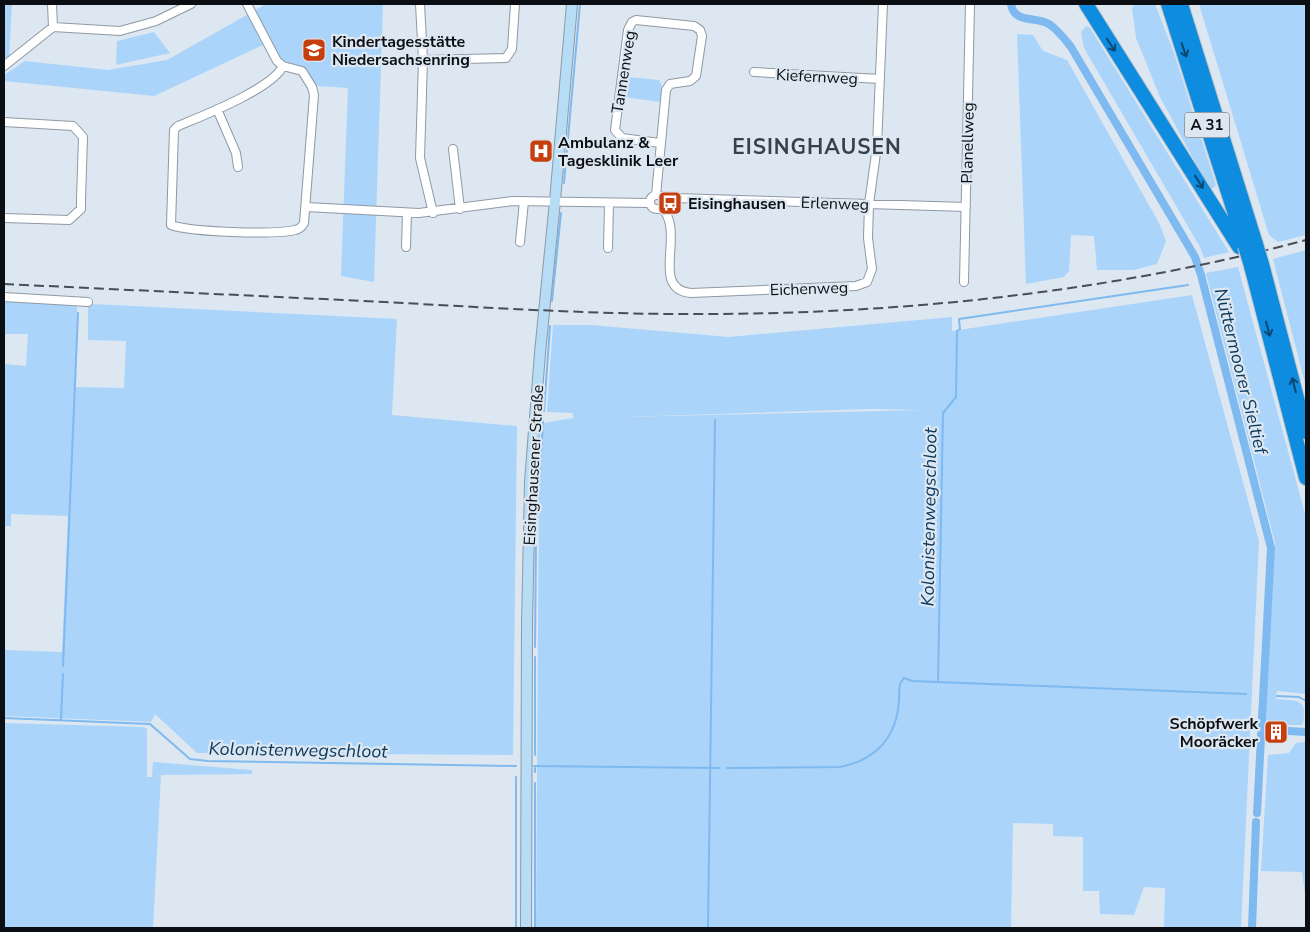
<svg xmlns="http://www.w3.org/2000/svg" width="1310" height="932" font-family="'Nunito Sans',sans-serif">
  <style>
    .green { fill: #abd4fa; fill-rule: evenodd }
    .lines { fill: none; stroke-linecap: round; stroke-linejoin: round }
    .stream { stroke: #7eb9ef; stroke-width: 2 }
    .canal { stroke: #7eb9ef; stroke-width: 8 }
    .street-casing { stroke: #8f99a4; stroke-width: 10 }
    .secondary-casing { stroke: #8f99a4; stroke-width: 12 }
    .highway-casing { stroke: #c4c5c6; stroke-width: 16 }
    .street { stroke: #fff; stroke-width: 8 }
    .secondary { stroke: #b6dcf6; stroke-width: 10 }
    .highway { stroke: #0d8ce0; stroke-width: 14 }
    .rail { stroke: #484e54; stroke-width: 2; stroke-dasharray: 10 5; stroke-linecap: butt }
    .highway-bridge-casing { stroke: #c4c5c6; stroke-width: 16; stroke-linecap: butt }
    .highway-bridge { stroke: #0d8ce0; stroke-width: 14 }
    .oneway { stroke: #0c476f }
    .labels { text-anchor: middle; stroke-width: 4.5; stroke-linejoin: round; paint-order: stroke }
    .shield { fill: #dce7f2; stroke: #4a5056; stroke-width: 1 }
    .shield-label { font-size: 15px; font-weight: bold; fill: #0b0f13 }
    .poi-label { font-size: 16px; font-weight: bold; fill: #0b0f13; stroke: #dce7f2; text-anchor: start }
    .street-label { font-size: 16px; fill: #0b0f13; stroke: #dce7f2 }
    .water-label { font-size: 18px; font-style: italic; fill: #0b385b; stroke: #dce7f2 }
    .district-label { font-size: 21px; font-weight: bold; letter-spacing: 1px; fill: #38414a; stroke: #dce7f2 }
  </style>
  <rect width="100%" height="100%" fill="#dce7f2"/>
  <!-- green -->
  <path class="green" d="M4,4H12L9,57L4,58Z
    M266,4H383L374,282L341,276L348,88L317,86L305,68L275,63L263,45L154,96L4,81V75L25,61L108,70L167,60Z
    M1135,4H1155L1174,53L1216,185L1212,189L1209,188L1160,97L1136,38L1132,8Z
    M1199,4H1306V235L1278,242L1269,235Z
    M1086,26L1090,28L1229,252L1204,258L1200,247L1084,48L1081,32Z
    M154,32L170,53L116,65L117,41Z
    M1017,34L1033,35L1043,51L1067,60L1159,223L1166,241L1157,264L1134,270H1097L1094,236L1071,235L1069,271L1064,277L1026,284Z
    M627,77L659,80L663,88L661,102L623,97Z
    M1306,250V387L1273,259Z
    M1238,267L1306,517V694L1277,691L1276,699C1288,701 1305,697 1304,713C1303,718 1305,720 1302,725H1284L1265,720L1275,543L1206,273Z
    M1192,295L1259,541L1241,928H1164L1165,888L1144,887L1134,915L1100,914L1099,891H1083V837L1053,836V824L1013,823L1011,928H536L539,493L543,423L573,418V413L547,412L553,325H591L729,337L952,317V331ZM869,409L923,410L623,417Z
    M4,300L73,304L77,307L76,387L124,388L126,341L88,340V307L91,304L397,319L392,415L517,426L513,755L197,753L155,714L151,722L4,716V650L62,652L68,516L11,514V526H4V364L26,366L28,334H4Z
    M4,723L143,727L147,729V777H152L153,762L252,770V774L161,775L153,928H4Z
    M1306,742V901L1302,872L1261,871L1268,755L1289,753L1296,743Z"/>
  <g class="lines">
    <!-- stream -->
    <path class="stream" d="M564,183L580,4
      M552,301L561,213
      M544,411L550,326
      M535,647L536,537L543,421
      M535,657V755
      M63,666L78,313
      M938,682L943,413L956,397L957,331L960,329L959,319L1188,285
      M1277,696L1299,697L1306,701
      M4,718L150,724L190,759L208,761L516,766
      M61,719L63,674
      M534,766L719,768
      M727,768L840,767C877,760 897,736 899,700C900,690 897,686 904,678L912,681L1246,694
      M535,772V766
      M535,783V928
      M516,928V777
      M708,928L715,420"/>
    <!-- canal -->
    <path class="canal" d="M1011,4C1014,24 1035,16 1049,24C1058,30 1064,38 1071,47L1195,257L1201,275L1271,548L1257,813
      M1288,731L1306,732
      M1252,928L1256,822"/>
    <!-- street casing -->
    <g class="street-casing">
      <path id="street" d="M247,4L277,61L283,66L302,71L312,87L314,95L304,223C302,227 300,229 295,230C275,235 190,232 171,225L174,130L178,126C202,116 272,89 283,66
        M420,4L423,60L420,158L433,213
        M53,27L120,31L156,21L191,4
        M423,60L506,58L512,49L515,4
        M4,66L53,27L52,4
        M754,72L880,79
        M217,109L236,153L238,167
        M4,122L73,126L83,137L81,200V209L69,220L4,218
        M453,149L460,209
        M650 202a7 7 0 1 1 14 0a7 7 0 1 1-14 0Z
        M656,195L666,90L670,84L690,81L696,76L702,36L700,30L694,26L636,20L632,22L628,30L615,130L622,138L660,143
        M675,198L966,207
        M306,207L419,213L513,201L650,203
        M662,208C686,233 649,289 691,293L856,286L867,282L872,269L868,238L869,204L877,146L883,4
        M520,242L524,201
        M406,247L407,213
        M608,248L609,203
        M964,282L970,4
        M4,297L88,302"/>
    </g>
    <!-- secondary casing -->
    <g class="secondary-casing">
      <path id="secondary" d="M526,928L527,624L530,482L540,353L555,201L572,4"/>
    </g>
    <!-- highway casing -->
    <g class="highway-casing">
      <path id="highway" d="M1086,4L1239,247
        M1168,4L1245,246
        M1181,4L1256,244
        M1262,264L1306,432
        M1251,266L1306,478"/>
    </g>
    <!-- street -->
    <use href="#street" class="street"/>
    <!-- secondary -->
    <use href="#secondary" class="secondary"/>
    <!-- highway -->
    <use href="#highway" class="highway"/>
    <!-- rail -->
    <path class="rail" d="M4,284C131,290 258,296 385,302C494,308 604,315 714,314C912,313 1114,291 1306,240"/>
    <!-- highway-bridge casing -->
    <g class="highway-bridge-casing">
      <path id="highway-bridge" d="M1256,244L1262,264
        M1245,246L1251,266"/>
    </g>
    <!-- highway-bridge -->
    <use href="#highway-bridge" class="highway-bridge"/>
  </g>
  <!-- one-way arrows -->
  <defs><path id="oneway-shaft" d="M-6 0H5M1.5-3L5.5 0L1.5 3" fill="none" stroke-width="1.6" stroke-linecap="round" stroke-linejoin="round" transform="scale(1.25)"/></defs>
  <g class="oneway">
    <use href="#oneway-shaft" transform="translate(1111 45) rotate(57)"/>
    <use href="#oneway-shaft" transform="translate(1184 50) rotate(71)"/>
    <use href="#oneway-shaft" transform="translate(1199 182) rotate(58)"/>
    <use href="#oneway-shaft" transform="translate(1268 329) rotate(75)"/>
    <use href="#oneway-shaft" transform="translate(1294 385) rotate(-104)"/>
  </g>
  <!-- icons -->
  <defs>
    <g id="school-square" transform="scale(1.25)"><rect x="-9" y="-9" width="18" height="18" rx="4" fill="#c73f0f" stroke="#dce7f2"/><path d="M0-5L7-2L0 1L-7-2ZM-4 1L0 2.5L4 1V4Q0 6-4 4Z" fill="#fff"/></g>
    <g id="hospital-square" transform="scale(1.25)"><rect x="-9" y="-9" width="18" height="18" rx="4" fill="#c73f0f" stroke="#dce7f2"/><path d="M-5-5h3v3.5h4V-5h3V5h-3V1.5h-4V5h-3Z" fill="#fff"/></g>
    <g id="bus-square" transform="scale(1.25)"><rect x="-9" y="-9" width="18" height="18" rx="4" fill="#c73f0f" stroke="#dce7f2"/><path d="M-5-6H5V4H4V6H2V4H-2V6H-4V4H-5ZM-3.5-4V0h7V-4ZM-3.5 1.2v1.5H-2V1.2ZM2 1.2v1.5H3.5V1.2Z" fill="#fff"/></g>
    <g id="building-square" transform="scale(1.25)"><rect x="-9" y="-9" width="18" height="18" rx="4" fill="#c73f0f" stroke="#dce7f2"/><path d="M-4-6H4V6H1V3H-1V6H-4ZM-2.5-4.3h1.7v1.8h-1.7ZM.8-4.3h1.7v1.8H.8ZM-2.5-1h1.7V.8h-1.7ZM.8-1h1.7V.8H.8Z" fill="#fff"/></g>
  </defs>
  <g fill-rule="evenodd">
    <use href="#school-square" x="314" y="50"/>
    <use href="#hospital-square" x="541" y="151"/>
    <use href="#bus-square" x="670" y="203"/>
    <use href="#building-square" x="1276" y="732"/>
  </g>
  <g class="labels">
    <!-- shield labels -->
    <rect class="shield" x="1184.5" y="112.5" width="45" height="25" rx="4"/>
    <g class="shield-label">
      <text x="1207" y="130">A 31</text>
    </g>
    <!-- poi labels -->
    <g class="poi-label">
      <text x="332" y="47">Kindertagesstätte<tspan x="332" dy="18">Niedersachsenring</tspan></text>
      <text x="558" y="148">Ambulanz &amp;<tspan x="558" dy="18">Tagesklinik Leer</tspan></text>
      <text x="688" y="209">Eisinghausen</text>
      <text x="1258" y="729" text-anchor="end">Schöpfwerk<tspan x="1258" dy="18">Mooräcker</tspan></text>
    </g>
    <!-- street labels -->
    <g class="street-label">
      <text transform="translate(623 72) rotate(-81)" y="6">Tannenweg</text>
      <text transform="translate(817 76) rotate(3)" y="6">Kiefernweg</text>
      <text transform="translate(967 143) rotate(-89)" y="6">Planellweg</text>
      <text transform="translate(835 203) rotate(2)" y="6">Erlenweg</text>
      <text transform="translate(809 288) rotate(-2)" y="6">Eichenweg</text>
      <text transform="translate(533 465) rotate(-87)" y="6">Eisinghausener Straße</text>
    </g>
    <!-- water labels -->
    <g class="water-label">
      <text transform="translate(1241 371) rotate(76)" y="6">Nüttermoorer Sieltief</text>
      <text transform="translate(929 517) rotate(-89)" y="6">Kolonistenwegschloot</text>
      <text transform="translate(298 750) rotate(1)" y="6">Kolonistenwegschloot</text>
    </g>
    <!-- district labels -->
    <g class="district-label">
      <text x="817" y="154">EISINGHAUSEN</text>
    </g>
  </g>
  <!-- border -->
  <rect width="1310" height="932" fill="none" stroke="#0b0f13" stroke-width="10"/>
</svg>
